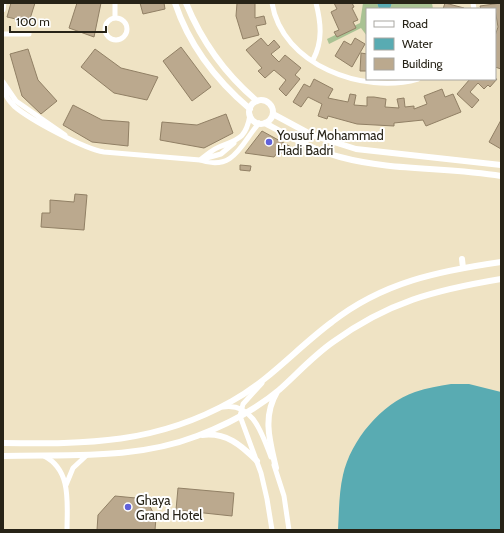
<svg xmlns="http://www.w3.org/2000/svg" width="504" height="533" font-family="Cabin,sans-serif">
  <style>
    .green { fill: #a9c293 }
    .water { fill: #59abb2 }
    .building { fill: #bba98e; stroke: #918065 }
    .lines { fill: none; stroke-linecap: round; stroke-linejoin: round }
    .minor { stroke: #fff; stroke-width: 5 }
    .tertiary { stroke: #fff; stroke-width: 6 }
    .poi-dot { fill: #6061da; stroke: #fff; stroke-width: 1.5 }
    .labels { text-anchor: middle; stroke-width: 4; stroke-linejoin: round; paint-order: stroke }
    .poi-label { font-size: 13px; fill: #272317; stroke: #fff; text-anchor: start }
  </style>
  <rect width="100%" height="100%" fill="#efe3c4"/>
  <!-- green -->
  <path class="green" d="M363,3H377L379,9H367V36L361,28L329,44L327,39L360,23Z
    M392,3H432L433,9H390Z"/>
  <!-- water -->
  <path class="water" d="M377,3H392L390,9H379Z
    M451,384H469L501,392V530H338C339,512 339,492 343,475C351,440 381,404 415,392C427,388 439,386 451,384Z"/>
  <!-- building -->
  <path class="building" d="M11,3H35L29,22L7,17Z
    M77,3H101L94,37L69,28Z
    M140,3H164L165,9L143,14Z
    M237,3H255V18L264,16L266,24L256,26L259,35L243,39L236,16Z
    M334,3H352L354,7L352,8L358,20L353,22L356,28L337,37L334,32L339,30L331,12L337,9Z
    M445,3L464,8V9H443Z
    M501,3V69L495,67V36L498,27L495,9H481L480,6Z
    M261,38L268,46L274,40L280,47L271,54L279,62L285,55L301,68L295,75L300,79L286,96L279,89L286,80L274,70L265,78L258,71L262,68L246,50Z
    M355,38L365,44L352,67L335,56L344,41L351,45Z
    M181,47L211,87L192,101L163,61Z
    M28,49L38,80L57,101L41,114L22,96L10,54Z
    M95,49L121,68L158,77L147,100L114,93L81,67Z
    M361,53L367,54V71H360Z
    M314,79L333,89L328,98L348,102L350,94L356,95L354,105L367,106V97H374L386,99L385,107L399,108L397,99L404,98L405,107L414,106V109L427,104L424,96L442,89L445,97L453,94L461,112L426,126L423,120L394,123V126L357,124L328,116L327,119L318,116L322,104L308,97L301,107L293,102L304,84L310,87Z
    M470,79H497L490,87L488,85L484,89L478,83L470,92L479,100L472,108L457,94Z
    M73,105L102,120L129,122L128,146L92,142L63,125Z
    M226,114L233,133L204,148L160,140L162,122L197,125Z
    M501,120V149L489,142Z
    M262,131L291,147L290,153H277L274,157L245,153Z
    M240,165L251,166L250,171L240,170Z
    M75,194L87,195L84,230L41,227L42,213H50V200L74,202Z
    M178,488L234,493L232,516L176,510Z
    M115,496L146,499L156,518L155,530H97L98,515Z"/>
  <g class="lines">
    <!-- minor -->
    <path class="minor" d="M272,3C282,65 364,95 418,79
      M473,3L474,9
      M3,10L4,3
      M115,17V3
      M105 29a11 11 0 1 1 22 0a11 11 0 1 1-22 0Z
      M3,34H29
      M313,60C323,41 321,23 316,3
      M3,82L16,101L65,135
      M3,88C5,95 9,101 14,106C29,119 84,149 104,152L200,160C234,172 241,144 259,123
      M203,159L221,154L234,143
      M200,160C206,155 212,150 219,147C238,139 246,139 250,115
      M262,383L243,404L240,416L261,473L267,499L272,530
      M223,407C253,402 262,434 271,457
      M44,456C72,470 67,504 67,530
      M274,465L284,496L289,530
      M66,485L73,468L87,455"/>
    <!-- tertiary -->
    <path class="tertiary" d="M175,3C189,45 217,81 250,109
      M186,3C202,42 225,74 257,101
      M249 112a12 12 0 1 1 24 0a12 12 0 1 1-24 0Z
      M273,114L312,135L356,149L501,165
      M265,123C289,136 313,150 340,157C392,171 448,167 501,176
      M462,259L463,268
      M202,435C226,432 241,445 257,461
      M3,443C88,444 156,444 232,401C270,380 298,347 332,322C383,282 439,271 501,262
      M3,456C69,454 135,460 197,436C226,425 255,410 279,390C297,374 313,356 333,342C388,302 435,290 501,279
      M276,468C270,442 262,417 277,392"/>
  </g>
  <!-- markers -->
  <g class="poi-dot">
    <circle cx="269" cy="142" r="4"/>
    <circle cx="128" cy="507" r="4"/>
  </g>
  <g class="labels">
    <!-- poi labels -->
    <g class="poi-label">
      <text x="277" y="140">Yousuf Mohammad<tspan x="277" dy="15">Hadi Badri</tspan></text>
      <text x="136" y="505">Ghaya<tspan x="136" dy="15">Grand Hotel</tspan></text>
    </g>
  </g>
  <!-- border -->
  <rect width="504" height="533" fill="none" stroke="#272317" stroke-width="8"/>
  <!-- legend -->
  <rect x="366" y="8" width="130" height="72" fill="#ffffff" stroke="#a9a7a2"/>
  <rect x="374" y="21" width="20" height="6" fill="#ffffff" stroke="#a9a7a2"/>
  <text x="402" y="28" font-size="12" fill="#272317">Road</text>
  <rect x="374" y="38" width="20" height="12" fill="#59abb2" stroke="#a9a7a2"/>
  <text x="402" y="48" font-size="12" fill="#272317">Water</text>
  <rect x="374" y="58" width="20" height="12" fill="#bba98e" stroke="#a9a7a2"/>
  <text x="402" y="68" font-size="12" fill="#272317">Building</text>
  <!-- scale -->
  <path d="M10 26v6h96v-6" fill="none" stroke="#272317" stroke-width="2"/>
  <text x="16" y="26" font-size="12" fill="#272317" stroke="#ffffff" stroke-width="3" paint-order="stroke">100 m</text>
</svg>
